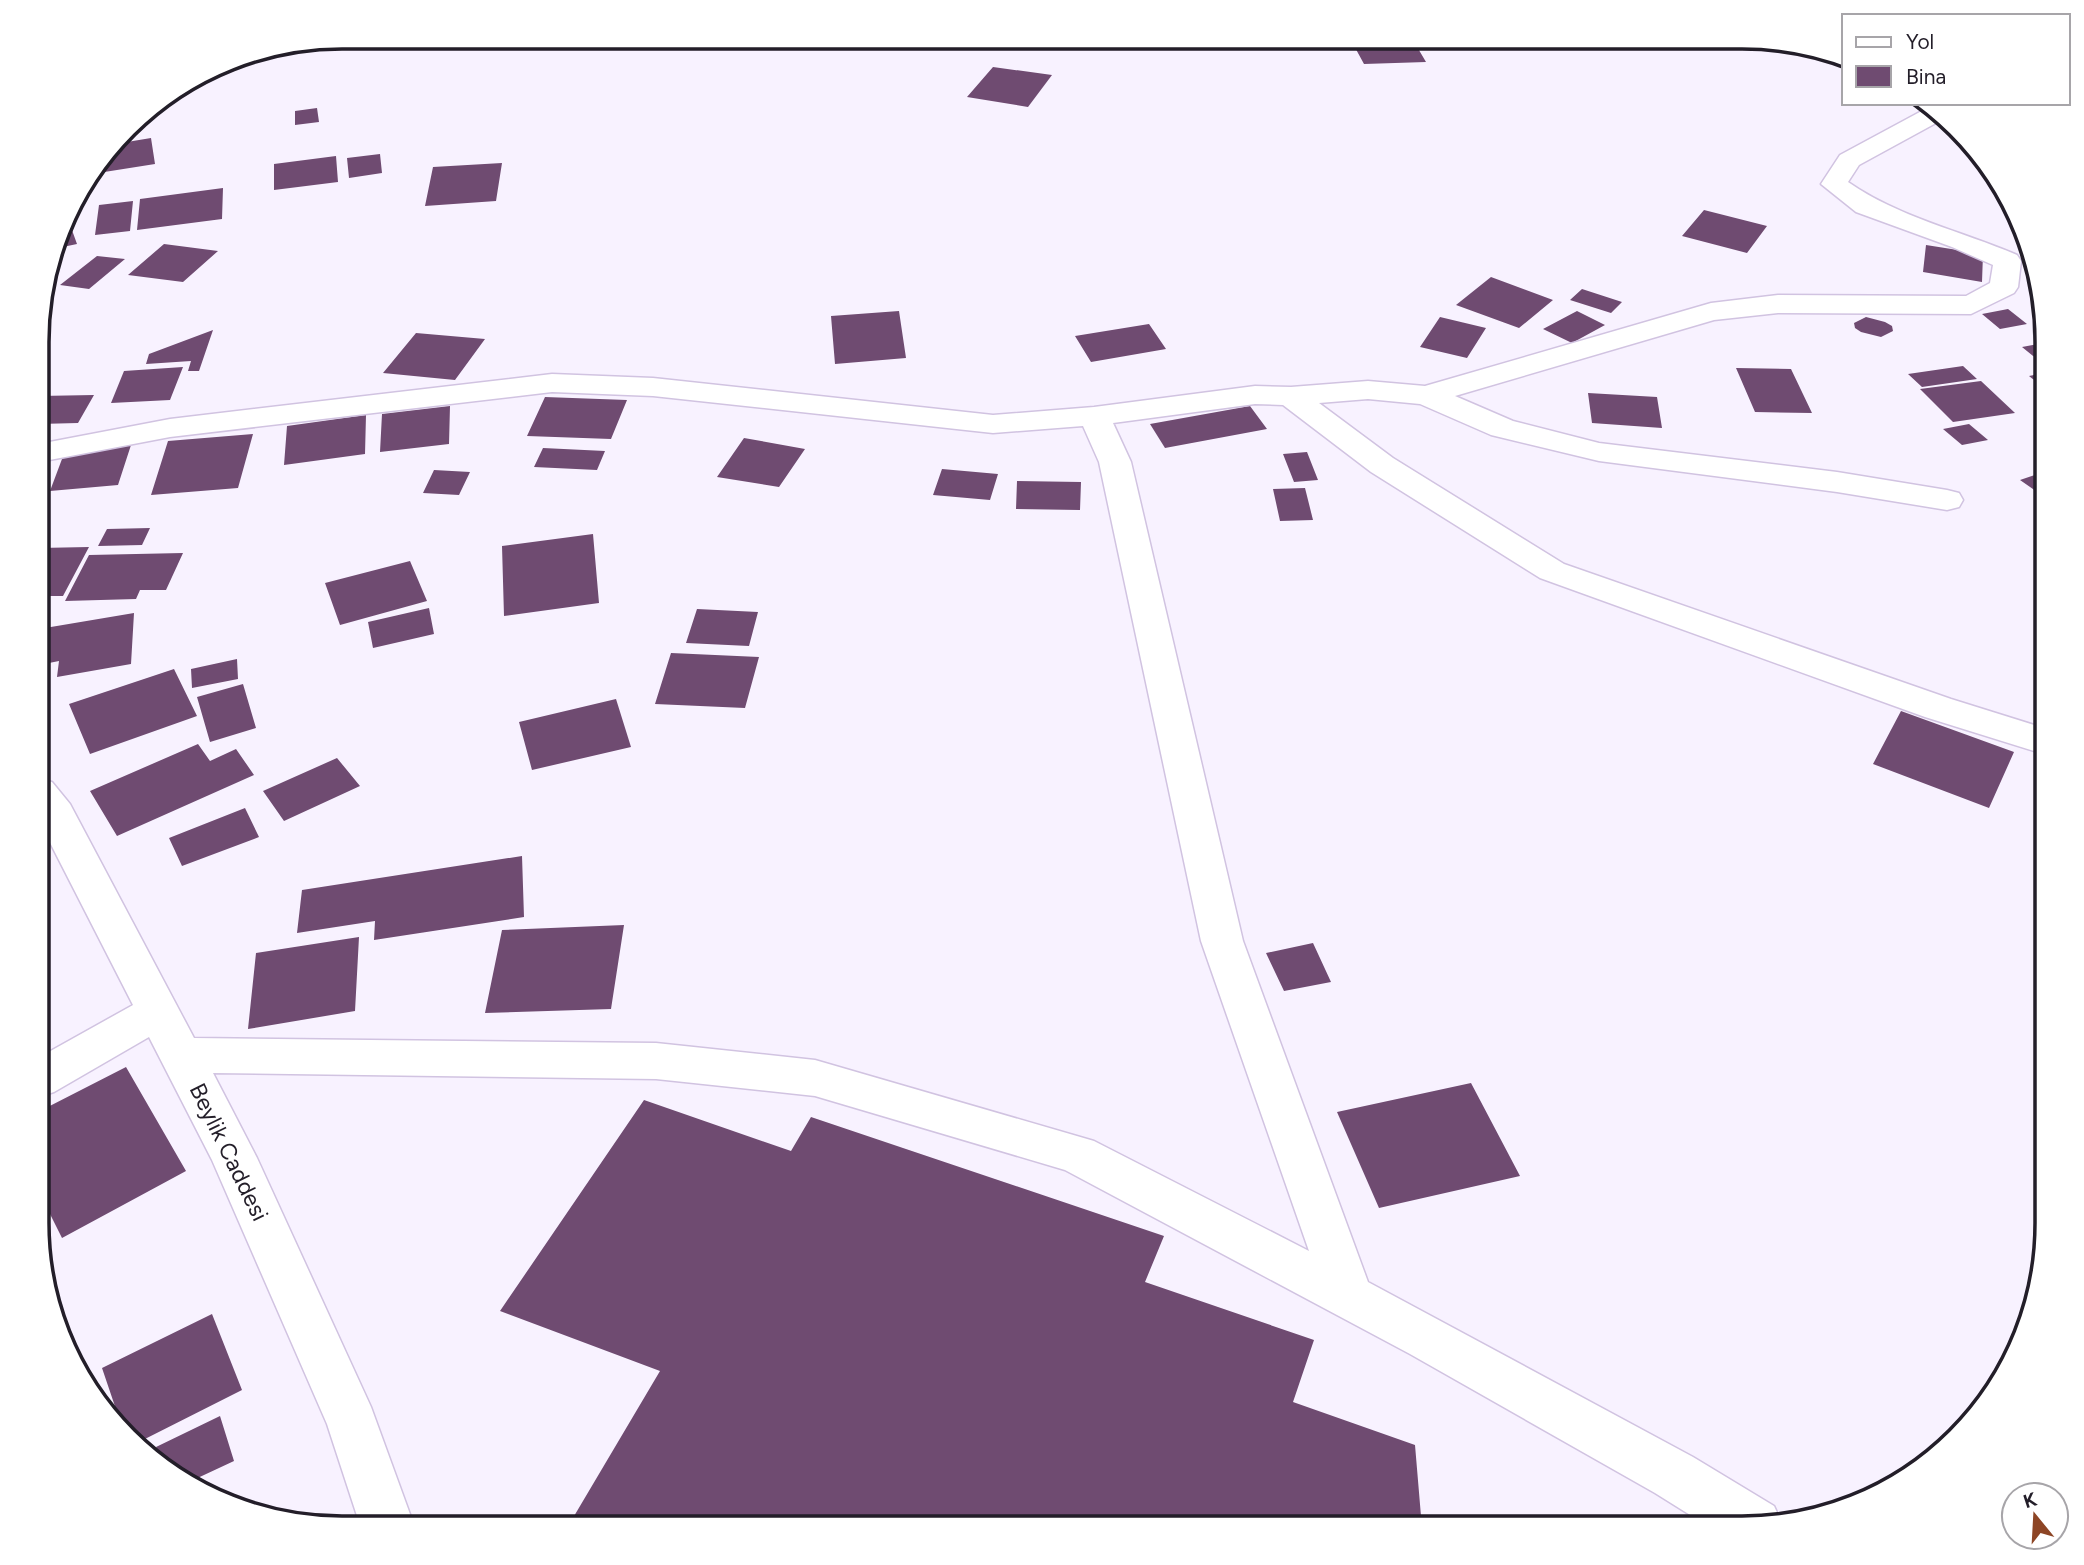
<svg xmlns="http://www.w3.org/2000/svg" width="2084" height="1565" font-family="Figtree,sans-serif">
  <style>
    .building { fill: #6f4b71 }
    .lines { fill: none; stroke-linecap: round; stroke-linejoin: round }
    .minor-casing { stroke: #d1c3e1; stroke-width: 3 }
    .minor { fill: #fff; fill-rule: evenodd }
    .labels { text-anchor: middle; stroke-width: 7; stroke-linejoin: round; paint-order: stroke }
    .near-street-label { font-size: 23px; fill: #231e29; stroke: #fff }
    .rim { fill: none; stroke: #231e29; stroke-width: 3.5 }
  </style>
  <rect width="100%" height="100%" fill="#f8f2ff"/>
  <!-- building -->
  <path class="building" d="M485,37H548V38L488,46Z
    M1413,40L1426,62L1364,64L1352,42Z
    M993,67L1052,75L1028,107L967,97Z
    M317,108L319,122L295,125V111Z
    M151,138L155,164L98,173L97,166L115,144Z
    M380,154L382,173L349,178L347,158Z
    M336,156L338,182L274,190V164Z
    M502,163L496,201L425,206L433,167Z
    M223,188L222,219L137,230L140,199Z
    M133,201L130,231L95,235L99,205Z
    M1704,210L1767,226L1747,253L1682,236Z
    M68,219L77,244L58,248Z
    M164,244L218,251L183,282L128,275Z
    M1926,245L1983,254L1982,282L1923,272Z
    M97,256L125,259L89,289L60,285Z
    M1491,277L1553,300L1519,328L1456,305Z
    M1582,289L1622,302L1611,313L1570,300Z
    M2008,309L2027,324L2000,329L1982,314Z
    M899,311L906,358L835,364L831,316Z
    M1577,311L1605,325L1572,343L1543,329Z
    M1440,317L1486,328L1467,358L1420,347Z
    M1866,317L1885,322L1892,326L1893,331L1881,337L1861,332L1855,328L1854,323Z
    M1149,324L1166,349L1091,362L1075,336Z
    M213,330L199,371H188L191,361L146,364L149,354Z
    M416,333L485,339L455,380L383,373Z
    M2044,343L2047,346V363L2043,364L2022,347Z
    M1963,366L1977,379L1922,387L1908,374Z
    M183,367L170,400L111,403L124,371Z
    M1736,368L1791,369L1812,413L1755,412Z
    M2047,372V390L2029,376Z
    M1981,381L2015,413L1953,422L1920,389Z
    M1588,393L1657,397L1662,428L1592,423Z
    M94,395L78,423L39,424V396Z
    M545,397L627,400L611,439L527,436Z
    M450,406L449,444L380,452L382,414Z
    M1250,406L1267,429L1165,448L1150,424Z
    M366,415L365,454L284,465L287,426Z
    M1969,424L1988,440L1962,445L1943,429Z
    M253,434L238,488L151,495L168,441Z
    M744,438L805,449L779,487L717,477Z
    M131,445L118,485L50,491L65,451Z
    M543,448L605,451L597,470L534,467Z
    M1307,452L1318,480L1294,482L1283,454Z
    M942,469L998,474L990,500L933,495Z
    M434,470L470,472L459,495L423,493Z
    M2047,471V499L2020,480Z
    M1017,481L1081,482L1080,510L1016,509Z
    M1305,488L1313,520L1280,521L1273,489Z
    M150,528L142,545L98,546L107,529Z
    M593,534L599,603L504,616L502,546Z
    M89,547L63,596H39V548Z
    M183,553L166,590H140L136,599L65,601L89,555Z
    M410,561L427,601L340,625L325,583Z
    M429,608L434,634L373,648L368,622Z
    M697,609L758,612L749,646L686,643Z
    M134,613L131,664L57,677L59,661L39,665V629Z
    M671,653L759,657L745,708L655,704Z
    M237,659L238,679L192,688L191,669Z
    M174,669L197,716L90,754L69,704Z
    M243,684L256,728L210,742L197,697Z
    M616,699L631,747L532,770L519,722Z
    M1901,711L2014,752L1989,808L1873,764Z
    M198,744L210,761L236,749L254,775L117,836L90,791Z
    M337,758L360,786L284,821L263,791Z
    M245,808L259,837L182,866L169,838Z
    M522,856L524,917L374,940L375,921L297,933L302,890Z
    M624,925L611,1009L485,1013L502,930Z
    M359,937L355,1011L248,1029L256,953Z
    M1313,943L1331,982L1284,991L1266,953Z
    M126,1067L186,1171L62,1238L38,1190V1112Z
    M1471,1083L1520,1176L1379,1208L1337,1112Z
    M644,1100L791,1151L811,1117L1164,1236L1145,1282L1314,1340L1293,1402L1415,1445L1422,1528H567L660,1371L500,1311Z
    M212,1314L242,1390L135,1444L123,1430L102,1368Z
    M220,1416L234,1461L189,1482L161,1465L156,1447Z"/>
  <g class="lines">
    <!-- minor casing -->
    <g class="minor-casing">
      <path id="minor" d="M1931,106L1947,117L1859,165L1848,182C1898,217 1961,231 2017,255L2021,261L2018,287L2014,293L1971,314L1778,313L1714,320L1455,396L1513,421L1599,443L1837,472L1947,490L1959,493L1963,500L1959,507L1947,510L1837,492L1599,461L1491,435L1420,404L1368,399L1319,403L1393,458L1564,564L1951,699L2047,729V755L1925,717L1540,578L1371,472L1283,405L1255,404L1113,423L1131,462L1243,941L1368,1282L1693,1457L1774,1506L1780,1519L1742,1528H1711L1655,1493L1410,1354L1065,1170L815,1096L656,1079L213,1073L257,1158L371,1407L415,1528H361L327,1424L212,1160L149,1037L54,1092L38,1097V1058L133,1005L38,819V779L52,782L70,804L194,1038L656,1043L815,1060L1094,1141L1309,1251L1201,941L1099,462L1083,426L993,433L653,396L552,392L170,437L39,462V444L170,419L552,374L653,378L993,415L1094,407L1255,386L1291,387L1368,381L1425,386L1711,303L1778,295L1966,296L1990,283L1993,265L1952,247L1856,212L1821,184L1840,155Z"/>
    </g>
    <!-- minor -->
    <use href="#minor" class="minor"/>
  </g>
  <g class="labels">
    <!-- near-street labels -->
    <g class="near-street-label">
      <text transform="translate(229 1152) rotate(64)" y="8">Beylik Caddesi</text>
    </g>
  </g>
  <!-- crop -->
  <path d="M0 0H2084V1565H0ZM342 49H1742A293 293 0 0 1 2035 342V1223A293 293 0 0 1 1742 1516H342A293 293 0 0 1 49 1223V342A293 293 0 0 1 342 49Z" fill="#fff" fill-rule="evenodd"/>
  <path class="rim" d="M342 49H1742A293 293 0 0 1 2035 342V1223A293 293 0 0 1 1742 1516H342A293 293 0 0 1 49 1223V342A293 293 0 0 1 342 49Z"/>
  <!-- legend -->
  <rect x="1842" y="14" width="228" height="91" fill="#ffffff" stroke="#a7a5a9" stroke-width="2"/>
  <rect x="1856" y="37" width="35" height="10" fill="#ffffff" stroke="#a7a5a9" stroke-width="2"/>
  <text x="1906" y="49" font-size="21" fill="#231e29">Yol</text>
  <rect x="1856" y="66" width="35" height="21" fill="#6f4b71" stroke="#a7a5a9" stroke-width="2"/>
  <text x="1906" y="84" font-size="21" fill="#231e29">Bina</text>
  <!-- north arrow -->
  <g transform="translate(2035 1516) rotate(342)"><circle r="33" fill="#ffffff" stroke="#a7a5a9" stroke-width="2"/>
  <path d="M0-5L12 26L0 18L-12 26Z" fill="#8d4525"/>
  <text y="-10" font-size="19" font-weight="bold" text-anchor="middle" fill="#231e29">K</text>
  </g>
</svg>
